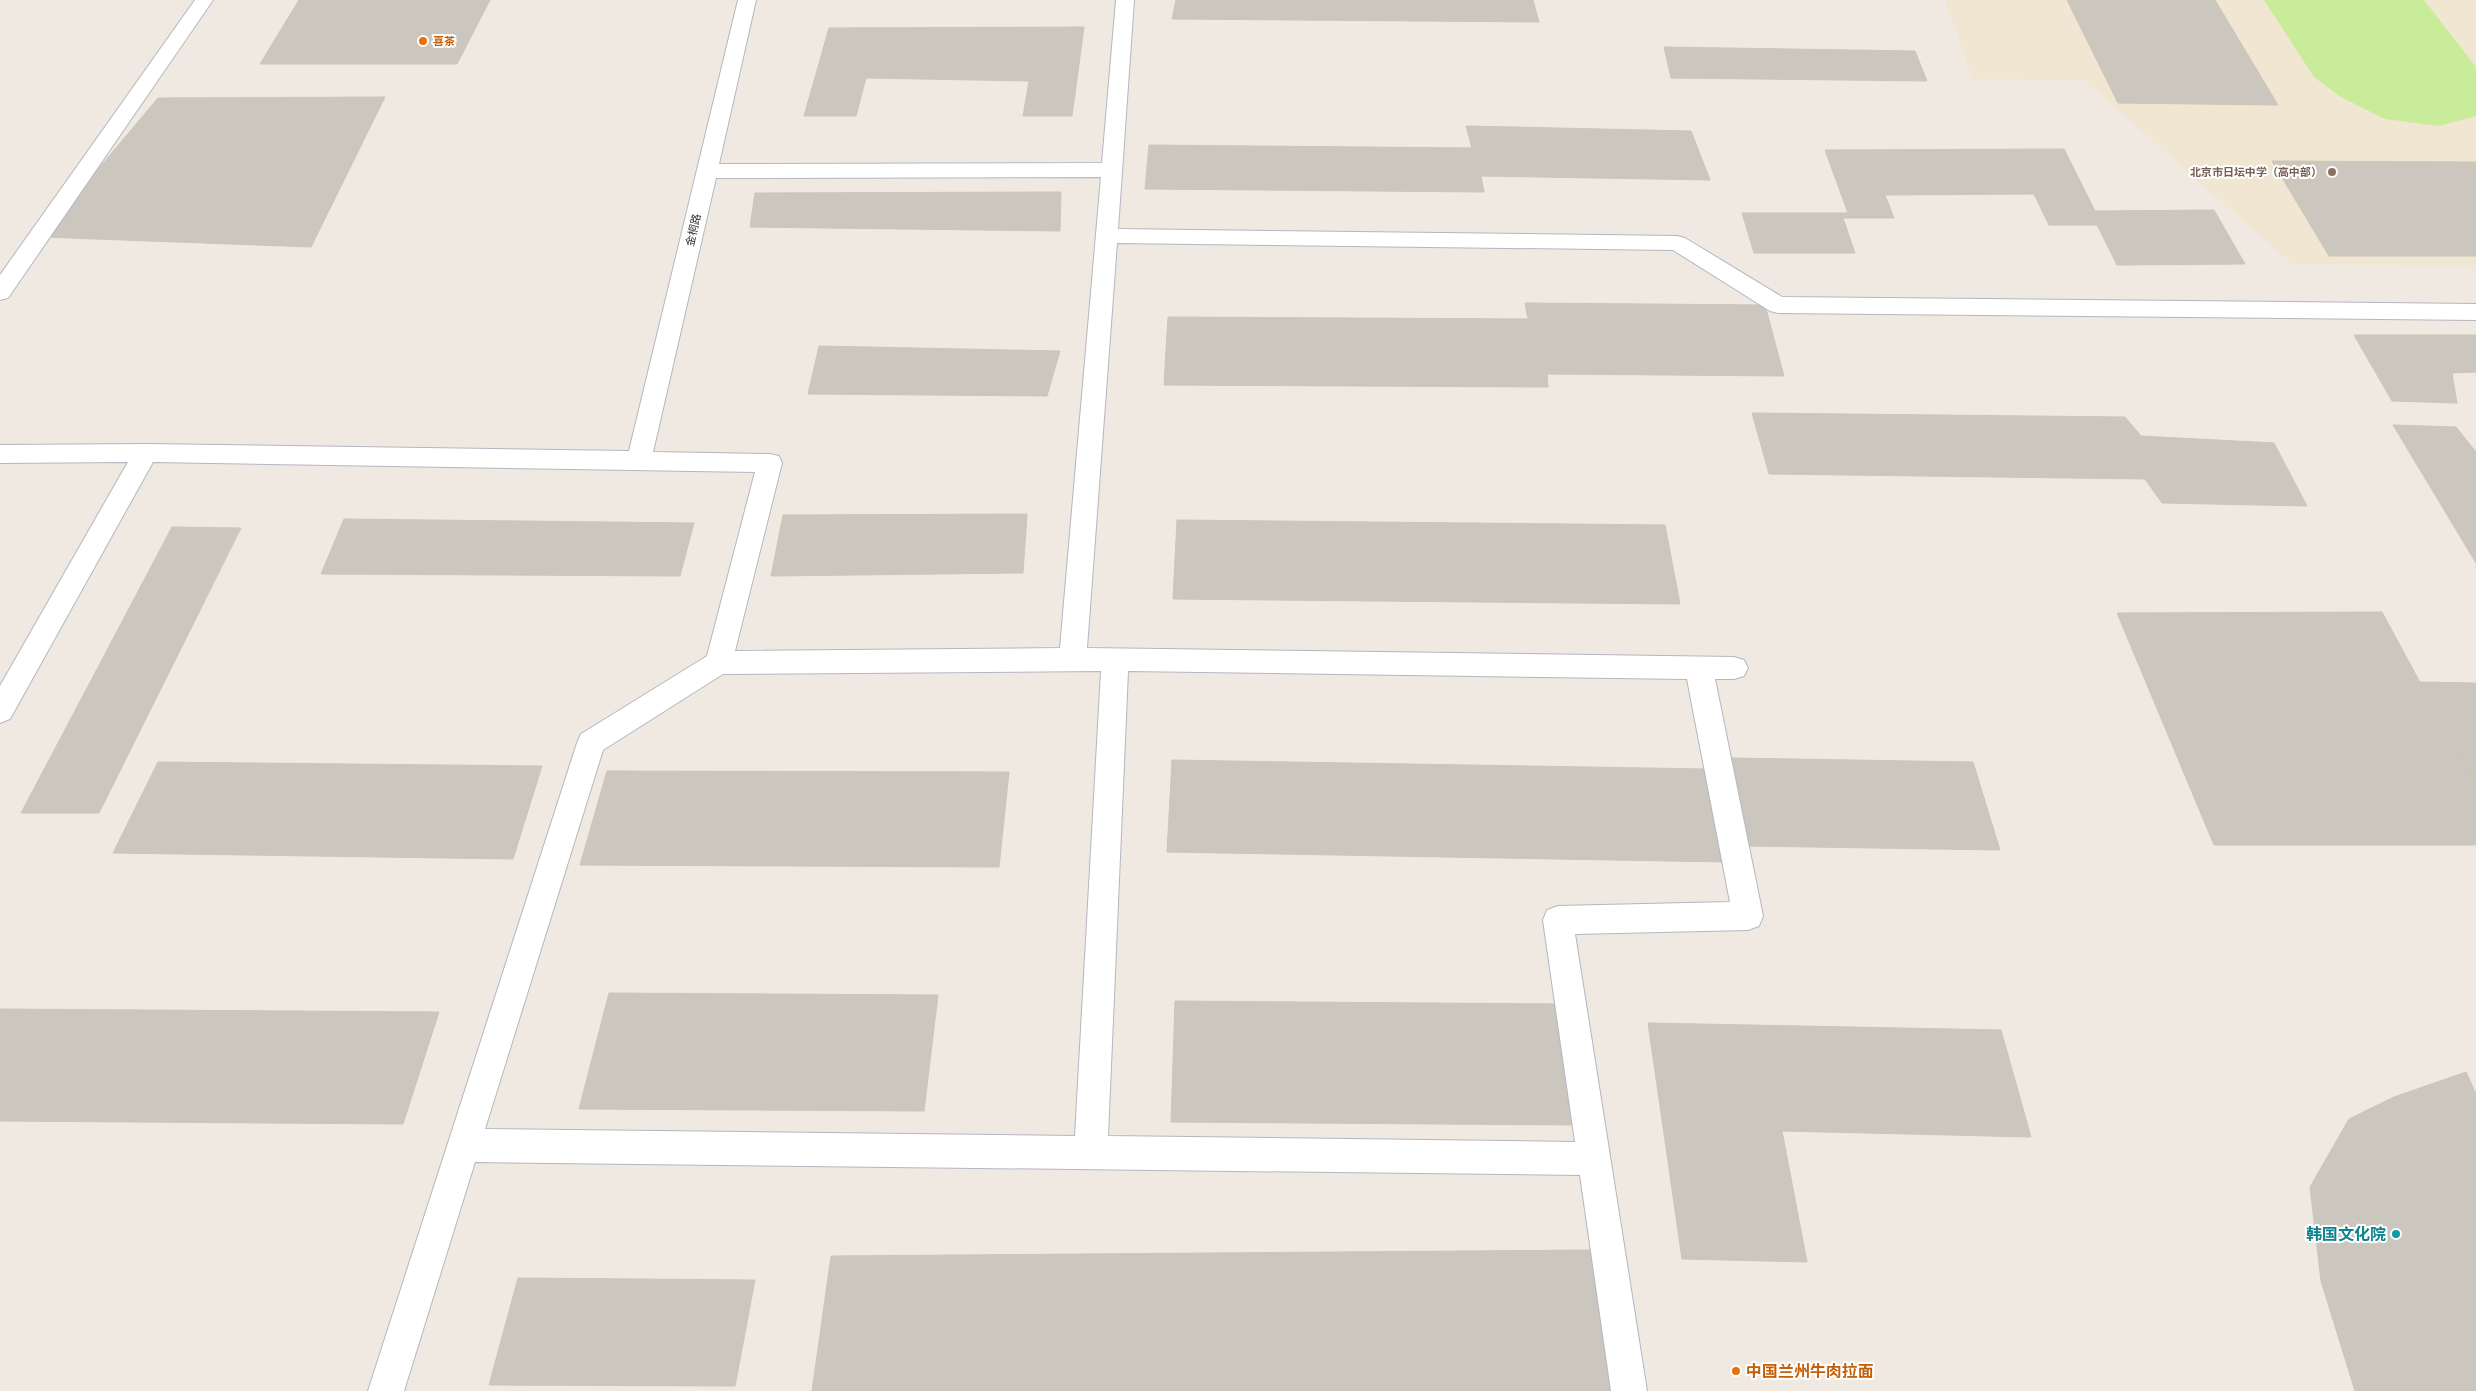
<svg xmlns="http://www.w3.org/2000/svg" width="2476" height="1391" font-family="Poppins,'Noto Sans SC',sans-serif">
  <style>
    .education { fill: #f0e6d1 }
    .pitch { fill: #c9ec9a }
    .building { fill: #cbc7bf; stroke: #cbc5ba }
    .lines { fill: none; stroke-linecap: round; stroke-linejoin: round }
    .lane-casing { stroke: #b4b7c1; stroke-width: 2 }
    .street-casing { stroke: #b4b7c1; stroke-width: 2 }
    .lane { fill: #fff; fill-rule: evenodd }
    .street { fill: #fff; fill-rule: evenodd }
    .food-dot { fill: #e8710a; stroke: #fff; stroke-width: 2 }
    .education-dot { fill: #8d6e63; stroke: #fff; stroke-width: 2 }
    .culture-dot { fill: #0f9aa8; stroke: #fff; stroke-width: 2 }
    .labels { text-anchor: middle; stroke-width: 4; stroke-linejoin: round; paint-order: stroke }
    .far-food-label { font-size: 11px; font-weight: bold; fill: #c56008; stroke: #fff; text-anchor: start }
    .far-education-label { font-size: 11px; font-weight: bold; fill: #785e54; stroke: #fff; text-anchor: end }
    .far-street-label { font-size: 11px; fill: #2e2e2e; stroke: #fff }
    .near-culture-label { font-size: 16px; font-weight: bold; fill: #0d838f; stroke: #fff; text-anchor: end }
    .near-food-label { font-size: 16px; font-weight: bold; fill: #c56008; stroke: #fff; text-anchor: start }
  </style>
  <rect width="100%" height="100%" fill="#efe9e1"/>
  <!-- education -->
  <path class="education" d="M1945,0H2476V266L2292,264L2084,80L1973,79Z"/>
  <!-- pitch -->
  <path class="pitch" d="M2264,0H2424L2476,67V116L2439,126L2385,119L2341,97L2314,77Z"/>
  <!-- building -->
  <path class="building" d="M299,0H490L457,64H260Z
    M1176,0H1533L1539,22L1172,19Z
    M2067,0H2215L2278,105L2118,103Z
    M1084,27L1072,116H1023L1029,81L866,78L856,116H804L829,28Z
    M1664,47L1915,51L1927,81L1671,78Z
    M385,97L311,247L41,237L158,98Z
    M1466,126L1691,131L1710,180L1481,176L1484,192L1145,189L1149,145L1472,148Z
    M2064,149L2095,211L2214,210L2245,264L2117,265L2097,225H2049L2034,194L1885,195L1894,218H1843L1855,253H1754L1742,213H1848L1825,150Z
    M2272,161L2476,162V256H2329Z
    M1061,192L1060,231L750,227L755,193Z
    M1525,303L1765,305L1784,376L1547,374L1548,387L1164,385L1168,317L1528,319Z
    M2354,335H2476V372L2452,373L2457,403L2392,401Z
    M819,346L1060,351L1047,396L808,394Z
    M1752,413L2125,417L2141,436L2274,443L2307,506L2162,503L2145,479L1769,474Z
    M2393,425L2456,427L2476,452V563Z
    M1027,514L1023,573L771,576L783,515Z
    M344,519L694,523L680,576L321,574Z
    M1177,520L1665,525L1680,604L1173,599Z
    M172,527L241,528L99,813H21Z
    M2382,612L2476,786V845H2214L2117,613Z
    M2420,682L2476,683V786Z
    M1731,758L1973,762L2000,850L1748,846Z
    M1172,760L1706,769L1724,862L1167,852Z
    M158,762L542,766L513,859L113,853Z
    M607,771L1009,772L999,867L580,865Z
    M609,993L938,995L924,1111L579,1109Z
    M1175,1001L1559,1004L1574,1125L1171,1122Z
    M0,1009L439,1012L403,1124L0,1121Z
    M1648,1023L2001,1030L2031,1137L1782,1131L1807,1262L1682,1259Z
    M2466,1072L2476,1094V1391H2355L2321,1281L2310,1187L2349,1119L2394,1097Z
    M1591,1250L1610,1391H812L831,1256Z
    M518,1278L755,1280L735,1386L489,1385Z"/>
  <g class="lines">
    <!-- lane casing -->
    <g class="lane-casing">
      <path id="lane" d="M195,0H213L8,298L0,300V275Z"/>
    </g>
    <!-- street casing -->
    <g class="street-casing">
      <path id="street" d="M738,0H756L719,164L1102,163L1116,0H1134L1118,229L1677,236L1685,238L1782,297L2476,304V320L1778,313L1770,311L1673,250L1117,243L1087,648L1734,657L1744,660L1748,668L1744,676L1734,679H1715L1763,916L1759,926L1748,930L1575,934L1647,1391H1611L1580,1175L475,1162L404,1391H368L577,743L581,734L707,656L755,472L153,462L10,719L0,723V686L128,462L0,463V445L146,444L629,451ZM1101,177L1060,648L735,651L782,463L779,456L770,454L653,452L716,178ZM1101,671L1075,1136L485,1129L603,750L723,674ZM1128,671L1687,679L1730,902L1558,906L1547,910L1543,920L1575,1142L1108,1136Z"/>
    </g>
    <!-- lane -->
    <use href="#lane" class="lane"/>
    <!-- street -->
    <use href="#street" class="street"/>
  </g>
  <!-- markers -->
  <g class="food-dot">
    <circle cx="423" cy="41" r="5"/>
    <circle cx="1736" cy="1371" r="5"/>
  </g>
  <circle class="education-dot" cx="2332" cy="172" r="5"/>
  <circle class="culture-dot" cx="2396" cy="1234" r="5"/>
  <g class="labels">
    <!-- far-food labels -->
    <g class="far-food-label">
      <text x="433" y="45">喜茶</text>
    </g>
    <!-- far-education labels -->
    <g class="far-education-label">
      <text x="2322" y="176">北京市日坛中学（高中部）</text>
    </g>
    <!-- far-street labels -->
    <g class="far-street-label">
      <text transform="translate(693 230) rotate(-77)" y="4">金桐路</text>
    </g>
    <!-- near-culture labels -->
    <g class="near-culture-label">
      <text x="2386" y="1240">韩国文化院</text>
    </g>
    <!-- near-food labels -->
    <g class="near-food-label">
      <text x="1746" y="1377">中国兰州牛肉拉面</text>
    </g>
  </g>
</svg>
